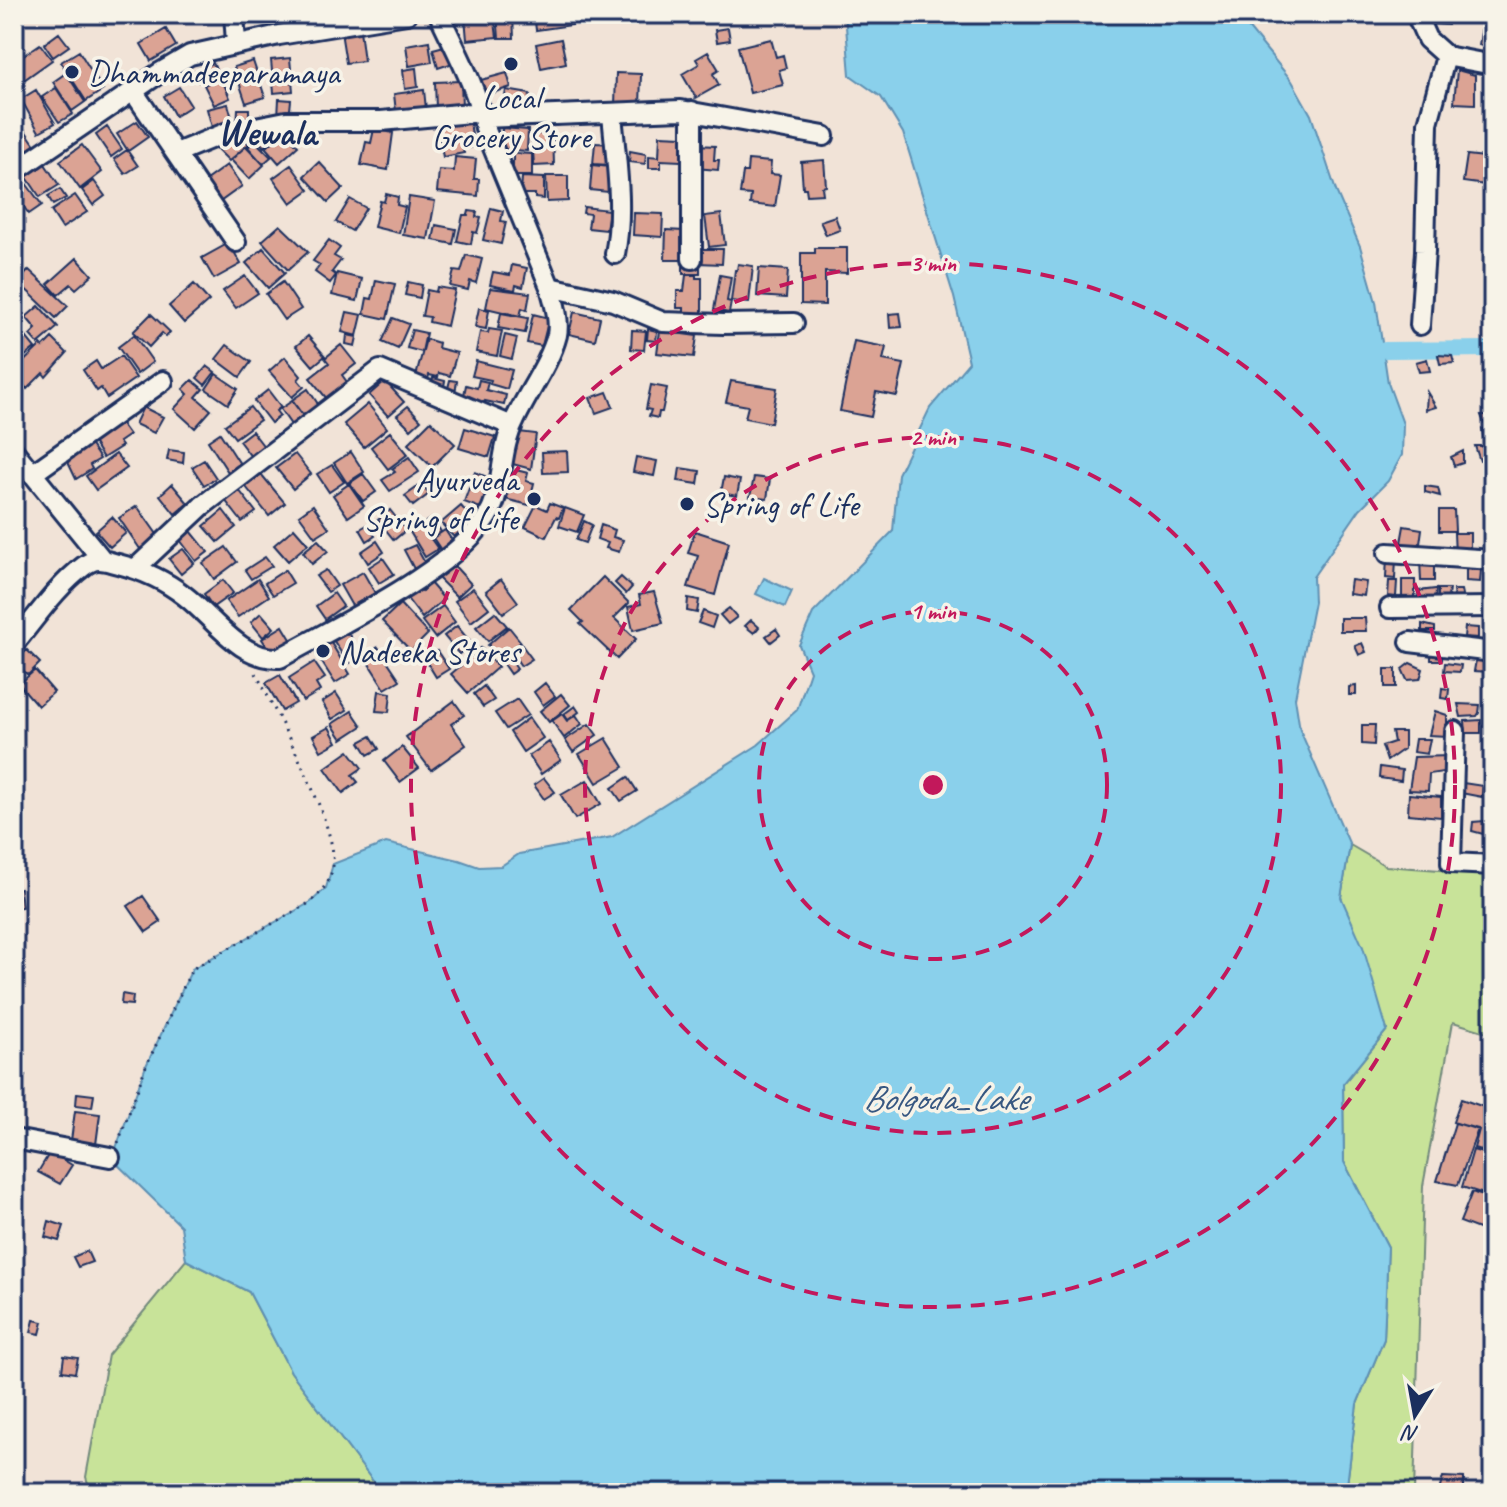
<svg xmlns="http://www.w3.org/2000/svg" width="1507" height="1507" font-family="Caveat,sans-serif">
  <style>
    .green { fill: #c8e399; stroke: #72897c; stroke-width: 2 }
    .water { fill: #8ad0eb; stroke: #5e90b3; stroke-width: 2 }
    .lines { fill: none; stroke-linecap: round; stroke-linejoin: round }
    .canal { stroke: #8ad0eb; stroke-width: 16 }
    .building { fill: #dba394; stroke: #1b2f5e; stroke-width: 2 }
    .minor-casing { stroke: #1b2f5e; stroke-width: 24 }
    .path { stroke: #1b2f5e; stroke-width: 3; stroke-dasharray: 2 6; stroke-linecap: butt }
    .minor { stroke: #f7f3e8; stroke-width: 18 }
    .ring { fill: none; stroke: #c2185b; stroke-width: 4; stroke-dasharray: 14 10 }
    .poi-dot { fill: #1b2f5e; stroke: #f7f3e8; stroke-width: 3 }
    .labels { text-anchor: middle; stroke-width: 7; stroke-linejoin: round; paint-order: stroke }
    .poi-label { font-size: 34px; fill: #1b2f5e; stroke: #f7f3e8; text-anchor: start }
    .water-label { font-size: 36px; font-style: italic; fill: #375781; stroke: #f7f3e8 }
    .quarter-label { font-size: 38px; font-weight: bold; fill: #1b2f5e; stroke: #f7f3e8 }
    .centre { fill: #c2185b; stroke: #f7f3e8; stroke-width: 4 }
    .ring-label { font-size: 24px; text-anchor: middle; font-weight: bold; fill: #c2185b; stroke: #f7f3e8; stroke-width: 7; stroke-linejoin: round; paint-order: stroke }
  </style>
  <rect width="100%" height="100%" fill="#f1e3d7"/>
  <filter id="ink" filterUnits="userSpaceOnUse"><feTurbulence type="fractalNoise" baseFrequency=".0125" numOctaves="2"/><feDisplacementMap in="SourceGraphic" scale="16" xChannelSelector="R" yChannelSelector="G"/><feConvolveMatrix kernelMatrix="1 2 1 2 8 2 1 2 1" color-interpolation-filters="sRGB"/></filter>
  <g filter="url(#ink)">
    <!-- green -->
    <path class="green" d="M1350,845L1386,866L1493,874V1034L1453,1022L1423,1186L1414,1493H1346L1357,1404L1384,1339L1388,1247L1344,1162L1343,1084L1387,1030L1341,897Z
      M186,1260L249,1292L291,1372L382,1493H91L86,1477L108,1355Z"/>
    <!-- water -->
    <path class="water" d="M845,14H1233L1247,26L1292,81L1311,115L1336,191L1360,246L1376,302L1388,383L1403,424L1402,455L1388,481L1360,509L1313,577L1314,602L1295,698L1300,730L1350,845L1341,897L1363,947L1387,1030L1343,1084L1344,1162L1388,1247L1384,1339L1357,1404L1346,1493H382L291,1372L249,1292L186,1260L181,1226L110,1157L116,1148L146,1066L192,969L311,902L326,888L333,864L386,843L459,860L479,867L501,866L519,854L612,837L758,745L797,710L810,671L799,645L813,613L893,531L898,474L930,408L969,362L954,297L903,133L881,97L850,75Z
      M764,578L792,591L785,607L756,594Z"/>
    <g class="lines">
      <!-- canal -->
      <path class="canal" d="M1385,350L1493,349"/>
    </g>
    <!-- building -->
    <path class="building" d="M494,14L497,37L467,40L465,17Z
      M497,14H513L514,38H499Z
      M534,14H571L572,25L536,30Z
      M1434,14H1449L1448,25L1433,24Z
      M1484,14H1493V49L1479,45Z
      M728,28L730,40L717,42L715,30Z
      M166,29L176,46L151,61L141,44Z
      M360,30L364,61L346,63L341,32Z
      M59,33L69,46L53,57L44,44Z
      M561,39L566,63L541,68L536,44Z
      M771,39L776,57L783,55L786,68L779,70L783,85L750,93L738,47Z
      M429,41L432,62L409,66L406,45Z
      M40,44L52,60L21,82L14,72V62Z
      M448,45L453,63L438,68L433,49Z
      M79,51L103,90L86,101L61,62Z
      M708,52L719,70L713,74L719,85L696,98L682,74L699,64L696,59Z
      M290,58L293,91L274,93L271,60Z
      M253,61L265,97L246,103L234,67Z
      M213,63L218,74L199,82L194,71Z
      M416,68L418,87L405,89L403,70Z
      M1457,70L1475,75V104L1454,103Z
      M66,73L85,102L72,111L53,82Z
      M507,73L511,87L486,95L481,80Z
      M616,73L641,74L640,107L615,106Z
      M221,77L230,98L214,105L204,85Z
      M461,81L462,107L436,108L435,82Z
      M179,87L191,106L175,116L164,96Z
      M56,88L73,114L59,122L42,97Z
      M36,90L55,123L39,132L21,99Z
      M424,90L426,109L396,112L394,94Z
      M506,90L530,94L528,107L517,105L516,111L508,110L509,104L504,103Z
      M279,99L291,100L290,110L295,111V118L278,117Z
      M228,104L234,125L213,131L207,109Z
      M238,109H249V125H237Z
      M14,114L35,145L14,159Z
      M137,121L148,137L128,151L117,134Z
      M470,122L472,135L460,138L464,153L443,157L437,127Z
      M107,127L122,149L111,157L96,135Z
      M267,127L275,137L264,147L256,138Z
      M502,128L528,130L527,151L501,149Z
      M374,129L393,133L388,170L361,165L366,142L371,143Z
      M284,131L298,146L279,163L266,148Z
      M238,132L249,144L229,161L218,150Z
      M553,133L554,165L534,166L532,134Z
      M660,135L682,136L681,161L661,160V168H649V156L659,157Z
      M473,137L475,146L466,149L464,139Z
      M255,141L271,157L263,164L248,147Z
      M595,143L612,144L610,165L593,164Z
      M82,145L102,172L80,189L60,161Z
      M697,145L715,146L714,160H719L718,170L695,168Z
      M246,146L264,165L249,179L231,160Z
      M127,150L138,166L125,174L114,159Z
      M630,151L646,154L645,164L629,162Z
      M513,153L532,154V176H513Z
      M1467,155L1493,158V186L1463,182Z
      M455,157L476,159L474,179H479L478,196L437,192L439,170L454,171Z
      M748,160L771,162L770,174L780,175L775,207L750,204L751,195L740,194L743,172H747Z
      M824,160L826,186L822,187L823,194L807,195L806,188H803L801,162Z
      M43,161L59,185L40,197L24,173Z
      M319,162L343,188L328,202L304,176Z
      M227,165L242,186L217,204L202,183Z
      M291,165L309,190L291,203L273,178Z
      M592,165L610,167L608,192L590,190Z
      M546,176H568V201L547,202Z
      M522,177L544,178V199L535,198V194H521Z
      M94,181L105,196L93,205L82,190Z
      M25,182L42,205L29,214L14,194V190Z
      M60,189L66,198L53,205L48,196Z
      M386,194L398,197L397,205L405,207L399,233L374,227L380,201L384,202Z
      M75,195L87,212L62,228L51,211Z
      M409,197L435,201L428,239L403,235Z
      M350,199L366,208L352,231L336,222Z
      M584,207L609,210L606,230L588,228L590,214L583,213Z
      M491,208L503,211L501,221L506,222L501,244L483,240Z
      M469,211L477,212L476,217L481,218L477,233L473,232L471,244L457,241L463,215H468Z
      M634,213L663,214L662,237L633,235Z
      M721,214L725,245L709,247L705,216Z
      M835,216L840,230L826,235L820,221Z
      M280,225L308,252L288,270L262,241Z
      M436,225L456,229L453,244L433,240Z
      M666,230L684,231V260H665Z
      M329,240L340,248L334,256L341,260L332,272L336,275L330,283L315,272L320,265L313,261Z
      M229,243L241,264L214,279L202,258Z
      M263,248L285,273L268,288L246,263Z
      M815,248H847V273L825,272V305L801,304V253H815Z
      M699,249H723L722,264L698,263Z
      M466,255L482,259L476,283L470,281L468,290L450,286L454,271L461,272Z
      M77,258L92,275L76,289L71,284L58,295L48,284Z
      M738,264L753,266L749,303L731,301L735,270H737Z
      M512,265L527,268L523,287L516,285L515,290L490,285L493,272L510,275Z
      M683,267H700V274H683Z
      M759,268L788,270L786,298L757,296Z
      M29,270L68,306L56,318L18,282Z
      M337,273L362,279L357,301L332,295Z
      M686,275H696V278H702V315L684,314V308H677V291H684Z
      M720,275L731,277L727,301L731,302L729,313L714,310Z
      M245,276L258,293L236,308L223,291Z
      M376,280L395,284L387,319L364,314L367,298L372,299Z
      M283,282L301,309L284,320L266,294Z
      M408,282L422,285L420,298L405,295Z
      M194,284L209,301L184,323L169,306Z
      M437,287L455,290L447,326L429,322L430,317L422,316L427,290L436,292Z
      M490,288L530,293L527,310L522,308L520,316L486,308Z
      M39,306L58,327L38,344L30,335L36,329L26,317Z
      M479,308L489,310L486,329L475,327Z
      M347,312L362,315L357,336L342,332Z
      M574,312L600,318L595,340L569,334Z
      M501,313L528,318L525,333L498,328Z
      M900,313L902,327L890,328L889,314Z
      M151,314L170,332L166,337L162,333L149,347L133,332Z
      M533,314L549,318L542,346L527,343Z
      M393,318L409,324L398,349L382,342Z
      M14,322L35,348L14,365Z
      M489,329L502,331L497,356L476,352L480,332L488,333Z
      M648,329L657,331L656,341L647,340Z
      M412,330L426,333L422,352L407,348Z
      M632,330L646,331L644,350L631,349Z
      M660,331L697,336L694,357L657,353Z
      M134,335L153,362L137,374L118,347Z
      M347,335L357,337L355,346L346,344Z
      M505,335L517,338L512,359L500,356Z
      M308,336L325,356L313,366L296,346Z
      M52,338L67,353L46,377L43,373L27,389L14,375V371L41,345L43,347Z
      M426,339L439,343L438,348L457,353L450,376L439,373L438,377L429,375L427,383L415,380Z
      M854,341L886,347L883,360L904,364L897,396L876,392L871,417L840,411Z
      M227,345L251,362L240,377L216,359Z
      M341,345L356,364L342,375L347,382L327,399L310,378L329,363L325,358Z
      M1438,355L1452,356L1454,363L1440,364Z
      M121,356L136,378L107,398L101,388L97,391L83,370L96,361L101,369Z
      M285,357L301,376L298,380L304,387L292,397L269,371Z
      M1427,359L1430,371L1419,372L1416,362Z
      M476,361L512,370L507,389L490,384L491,380L472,376Z
      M207,366L215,372L205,385L197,378Z
      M216,374L238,389L228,404L206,389Z
      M433,378L445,381L443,391L431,387Z
      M192,380L203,389L196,397L211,410L195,428L174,409L188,394L183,389Z
      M450,380L457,381L455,393L447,392Z
      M479,380L488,382L486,390L506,395L504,405L485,401L484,405L463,400L466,385L477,388Z
      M385,381L404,402L388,416L369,395Z
      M731,381L777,388L771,423L745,418L748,406L726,402Z
      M651,385L667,388L662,412H659L658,418L649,416L651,410L646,409Z
      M1493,385V397H1488L1487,386Z
      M308,389L320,407L304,417L292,400Z
      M268,390L281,407L276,411L280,416L271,423L254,401Z
      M607,392L613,407L596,413L590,398Z
      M1427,392L1436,407L1426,410Z
      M292,401L306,420L294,429L280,409Z
      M368,404L387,428L364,447L344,424Z
      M408,406L421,420L411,429L397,415Z
      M143,407L163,417L154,433L135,424Z
      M250,407L260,420L235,438L225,425Z
      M1481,415H1493V423H1484Z
      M119,421L129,435L119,442L122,446L103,458L91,439Z
      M431,421L455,444L432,467L408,444Z
      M1493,427V442L1484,443L1482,429Z
      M465,428L495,437L489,457L459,448Z
      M252,431L265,448L252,458L239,441Z
      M390,432L408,454L388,469L371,447Z
      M519,432L536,434L531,469L509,463L511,449L516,450Z
      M220,433L240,464L228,472L208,441Z
      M88,441L100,459L90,465L92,469L76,479L65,456Z
      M1475,446H1493V460L1480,461Z
      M169,450L184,452L183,463L167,460Z
      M567,451L568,472L543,473L542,452Z
      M1463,451V463L1454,466L1451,457Z
      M351,452L364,472L347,483L334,463Z
      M116,454L127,468L96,490L86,476Z
      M295,454L311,474L293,489L276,468Z
      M409,457L419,472L390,491L382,480L395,472L392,469Z
      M636,457L657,461L654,476L633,472Z
      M204,460L216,478L204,485L192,467Z
      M332,465L344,482L329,492L317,474Z
      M680,468L700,471L698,484L678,481Z
      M516,470L528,473L526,481L534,483L529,505L501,498L507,476L514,478Z
      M475,472L494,480L483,509L464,502Z
      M261,474L285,503L269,516L246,487Z
      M363,474L376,492L363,501L350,483Z
      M724,477L740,480L737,496L721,493Z
      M754,477L770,479L767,499L750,497Z
      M172,484L188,503L175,514L160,495Z
      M349,484L364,506L348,517L333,495Z
      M422,484L429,494L413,506L405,496Z
      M1425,486L1438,488L1440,496L1425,492Z
      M239,490L256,512L242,522L225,500Z
      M550,503L563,508L559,518L556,517L546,537L525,527L536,505L547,510Z
      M313,505L329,528L315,537L299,515Z
      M137,506L159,537L140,549L119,518Z
      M461,506L473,520L454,537L441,523Z
      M565,508L584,515L577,532L559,526Z
      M223,510L236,527L218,542L204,526Z
      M390,510L406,530L394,540L378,520Z
      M1439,510H1454L1455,531H1439Z
      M112,517L126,533L110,547L96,531Z
      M433,518L441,532L431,539L438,549L425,557L410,532Z
      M584,521L592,525L585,543L576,540Z
      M367,525L375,536L367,541L360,529Z
      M601,525L615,530L613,537L623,540L619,552L606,548L608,543L597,539Z
      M1486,525L1493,527V546H1489Z
      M1404,526L1422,529L1419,551L1400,548Z
      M294,528L308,544L288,561L274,545Z
      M445,530L455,545L443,553L433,538Z
      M191,531L208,552L196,561L180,540Z
      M695,531L729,542L715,595L688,587L698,556L688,553Z
      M1454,533H1470V554L1455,555Z
      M318,540L328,551L312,564L303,552Z
      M377,541L384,552L368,563L361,552Z
      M415,545L425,563L414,569L404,550Z
      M226,547L237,562L214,579L203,563Z
      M183,549L194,563L181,574L169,559Z
      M265,557L272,566L251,579L245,570Z
      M1387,557L1396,558L1395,579L1386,578Z
      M383,558L394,574L379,583L369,567Z
      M1420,559H1434V581H1421Z
      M451,562L471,584L457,597L436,576Z
      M1466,569L1481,570L1480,582L1466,581Z
      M285,570L293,583L273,595L265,583Z
      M326,570L337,586L328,592L316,576Z
      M363,572L375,593L352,606L340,585Z
      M603,577L629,603L614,618L636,639L617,659L580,624L583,622L571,610Z
      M621,577L632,587L626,594L615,583Z
      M258,579L269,596L238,617L226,601Z
      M501,579L518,602L503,613L486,591Z
      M223,580L233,593L213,607L204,594Z
      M1351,580L1366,582L1364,596L1349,594Z
      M1402,580H1415V598H1402Z
      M1389,581H1397L1396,597L1388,596Z
      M430,583L444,599L422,618L405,596L417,586L422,591Z
      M473,588L489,608L471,622L455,601Z
      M1436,589L1435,606L1417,604L1419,591Z
      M1438,589H1449L1447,605L1438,604Z
      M1453,590H1461L1464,605L1454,603Z
      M654,592L663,623L633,630L628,607L641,604L639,595Z
      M334,593L343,606L325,619L316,606Z
      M688,598L699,600L697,613L687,611Z
      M400,604L428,634L411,651L382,621Z
      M443,606L455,622L435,638L422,621Z
      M729,608L737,617L728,624L720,615Z
      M703,611L716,616L712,628L698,623Z
      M495,612L507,626L488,641L476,627Z
      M261,613L274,628L263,637L251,622Z
      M1340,618H1365L1366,631H1340Z
      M751,620L759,627L754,633L745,626Z
      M1422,624L1435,627V631H1422Z
      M283,626L292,641L272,654L262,639Z
      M457,626L472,644L459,654L444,636Z
      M509,627L521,642L500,659L488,645Z
      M1465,627L1478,628V638L1464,637Z
      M776,629L780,635L771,642L766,636Z
      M348,633L362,656L348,664L334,641Z
      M331,643L350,674L335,683L316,653Z
      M1362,643L1366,652L1359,655L1355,646Z
      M521,644L532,659L521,666L511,651Z
      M378,647L400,680L385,689L364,656Z
      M481,648L498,667L468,693L451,674Z
      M27,650L40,663L28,675L14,662Z
      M437,651L449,669L436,677L425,659Z
      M1431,654H1442V660H1431Z
      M508,656L517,669L510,674L501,661Z
      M1476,660L1489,663L1490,672L1474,671Z
      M314,662L325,678L316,684L320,691L303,701L289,678Z
      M1410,663L1423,669L1420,679L1407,680L1402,669Z
      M1445,663L1461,665L1460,672L1444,671Z
      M1385,669H1396V687H1385Z
      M35,670L54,692L38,706L19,684Z
      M280,675L296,703L282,711L266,683Z
      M545,683L555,696L543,705L534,692Z
      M484,686L494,700L483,707L474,694Z
      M1356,686V695H1349V687Z
      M1442,688L1449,689L1448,699L1441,698Z
      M379,691L391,693L389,712L376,711Z
      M336,693L347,710L332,719L322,702Z
      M561,694L570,705L549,722L540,711Z
      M517,699L528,715L506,729L495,713Z
      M454,701L464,715L451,724L466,745L431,770L406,737Z
      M1458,704L1480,705L1479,713L1477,716L1461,717Z
      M575,706L579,712L568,720L564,714Z
      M352,711L362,726L342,739L332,724Z
      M1435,711L1447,715V736L1429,735Z
      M562,714L567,721L576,715L582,724L564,738L552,721Z
      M529,718L543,738L523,752L510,732Z
      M1481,720V733H1466L1465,721Z
      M589,724L597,735L573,752L565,740Z
      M1362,725H1375L1374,745L1362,744Z
      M329,727L337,742L321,751L313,736Z
      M1392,732H1404V749L1387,761L1382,746L1394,742Z
      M371,736L379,749L368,755L360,742Z
      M606,738L624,767L597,783L579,754Z
      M1415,739H1430L1427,754L1413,752Z
      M549,742L561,760L541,774L529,756Z
      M402,747L419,768L400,782L384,761Z
      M349,751L362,768L352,775L358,782L343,793L325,768Z
      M1450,756V771L1429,774L1428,791L1409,790L1414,757Z
      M1380,767L1402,770L1401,781L1379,778Z
      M628,777L637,791L621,801L612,788Z
      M544,778L555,792L544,799L534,785Z
      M587,780L601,804L575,819L561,795Z
      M1463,783L1483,786L1482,797L1461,793Z
      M1409,794L1441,797V817L1408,814Z
      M1484,821L1483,834L1472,831L1473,822Z
      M20,888L22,907L14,908V889Z
      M143,896L161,922L146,932L128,906Z
      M122,994L133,996L132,1005L121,1004Z
      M20,1043L25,1076L14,1078V1044Z
      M77,1093L94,1095L92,1107L76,1105Z
      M1461,1099L1493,1110V1154L1474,1148L1479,1130L1453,1122Z
      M75,1111L100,1114L95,1152L70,1148Z
      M1455,1123L1478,1129L1458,1185L1437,1181Z
      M1473,1150L1493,1156V1197L1462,1187Z
      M50,1152L72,1165L60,1184L38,1172Z
      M1472,1192L1493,1200L1492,1234L1460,1222Z
      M49,1221L64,1226L59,1241L45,1237Z
      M87,1251L92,1262L78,1267L73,1257Z
      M1493,1265V1291H1491L1492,1285L1483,1284L1485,1270L1492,1269Z
      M34,1320L43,1322L40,1334L31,1332Z
      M64,1356L78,1358L75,1373L62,1371Z
      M1443,1477L1464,1478V1493L1439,1491Z"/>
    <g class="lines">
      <!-- minor casing -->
      <g class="minor-casing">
        <path id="minor" d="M234,14L236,43
          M1416,14L1427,39L1446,56L1428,123L1425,251L1420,325
          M1446,56L1493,65
          M133,91L236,242
          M692,111V259
          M612,114C616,160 624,209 615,254
          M483,118L681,110L824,136
          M176,153L225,133L286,121H381L482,112
          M14,172L161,72L190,55L279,35L407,14
          M550,287L613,301L663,322L723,324L794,323
          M14,451L101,558
          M32,474L163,381
          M1388,553L1493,560
          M136,568L202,506L380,370L512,426
          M1390,608L1493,607
          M1410,642L1493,652
          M14,644C35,619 57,586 84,566C97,556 105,561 118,564C142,570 166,581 185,596C214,618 240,660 280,658C338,625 461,568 491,510C504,482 500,450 514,422C526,395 550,363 557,335C560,320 554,302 550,287L485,128C477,88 456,51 439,14
          M1455,731L1451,863L1493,865
          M14,1139L110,1157"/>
      </g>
      <!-- path -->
      <path class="path" d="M118,1143L146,1066L192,969L311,902C322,891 330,882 333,866C339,827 274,710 255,671"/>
      <!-- minor -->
      <use href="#minor" class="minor"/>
    </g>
  </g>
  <!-- distance rings -->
  <g class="ring">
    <circle cx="933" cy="785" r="174"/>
    <circle cx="933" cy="785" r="348"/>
    <circle cx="933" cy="785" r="522"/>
  </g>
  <!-- markers -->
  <g class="poi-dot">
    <circle cx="511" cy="64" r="8"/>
    <circle cx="72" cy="72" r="8"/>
    <circle cx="534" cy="499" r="8"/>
    <circle cx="687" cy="504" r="8"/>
    <circle cx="323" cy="651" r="8"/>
  </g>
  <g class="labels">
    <!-- poi labels -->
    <g class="poi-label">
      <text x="88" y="84">Dhammadeeparamaya</text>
      <text x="511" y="109" text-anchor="middle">Local<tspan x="511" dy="39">Grocery Store</tspan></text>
      <text x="518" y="491" text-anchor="end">Ayurveda<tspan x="518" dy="39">Spring of Life</tspan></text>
      <text x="703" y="516">Spring of Life</text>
      <text x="339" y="663">Nadeeka Stores</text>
    </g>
    <!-- water labels -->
    <g class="water-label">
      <text x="945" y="1110">Bolgoda_Lake</text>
    </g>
    <!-- quarter labels -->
    <g class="quarter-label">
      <text x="267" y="145">Wewala</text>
    </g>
  </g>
  <circle cx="933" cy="785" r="12" class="centre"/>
  <g class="ring-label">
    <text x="933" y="271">3 min</text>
    <text x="933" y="445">2 min</text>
    <text x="933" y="619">1 min</text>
  </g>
  <!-- margin -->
  <rect width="1507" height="1507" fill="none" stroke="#f7f3e8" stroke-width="48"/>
  <rect x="24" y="24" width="1459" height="1459" fill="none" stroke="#1b2f5e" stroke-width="3" filter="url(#ink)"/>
  <!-- north arrow -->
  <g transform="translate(1415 1415) rotate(191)" stroke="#f7f3e8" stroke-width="6" paint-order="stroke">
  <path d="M0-6L14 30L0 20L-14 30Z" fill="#1b2f5e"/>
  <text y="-12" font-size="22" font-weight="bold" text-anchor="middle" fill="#1b2f5e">N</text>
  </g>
</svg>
